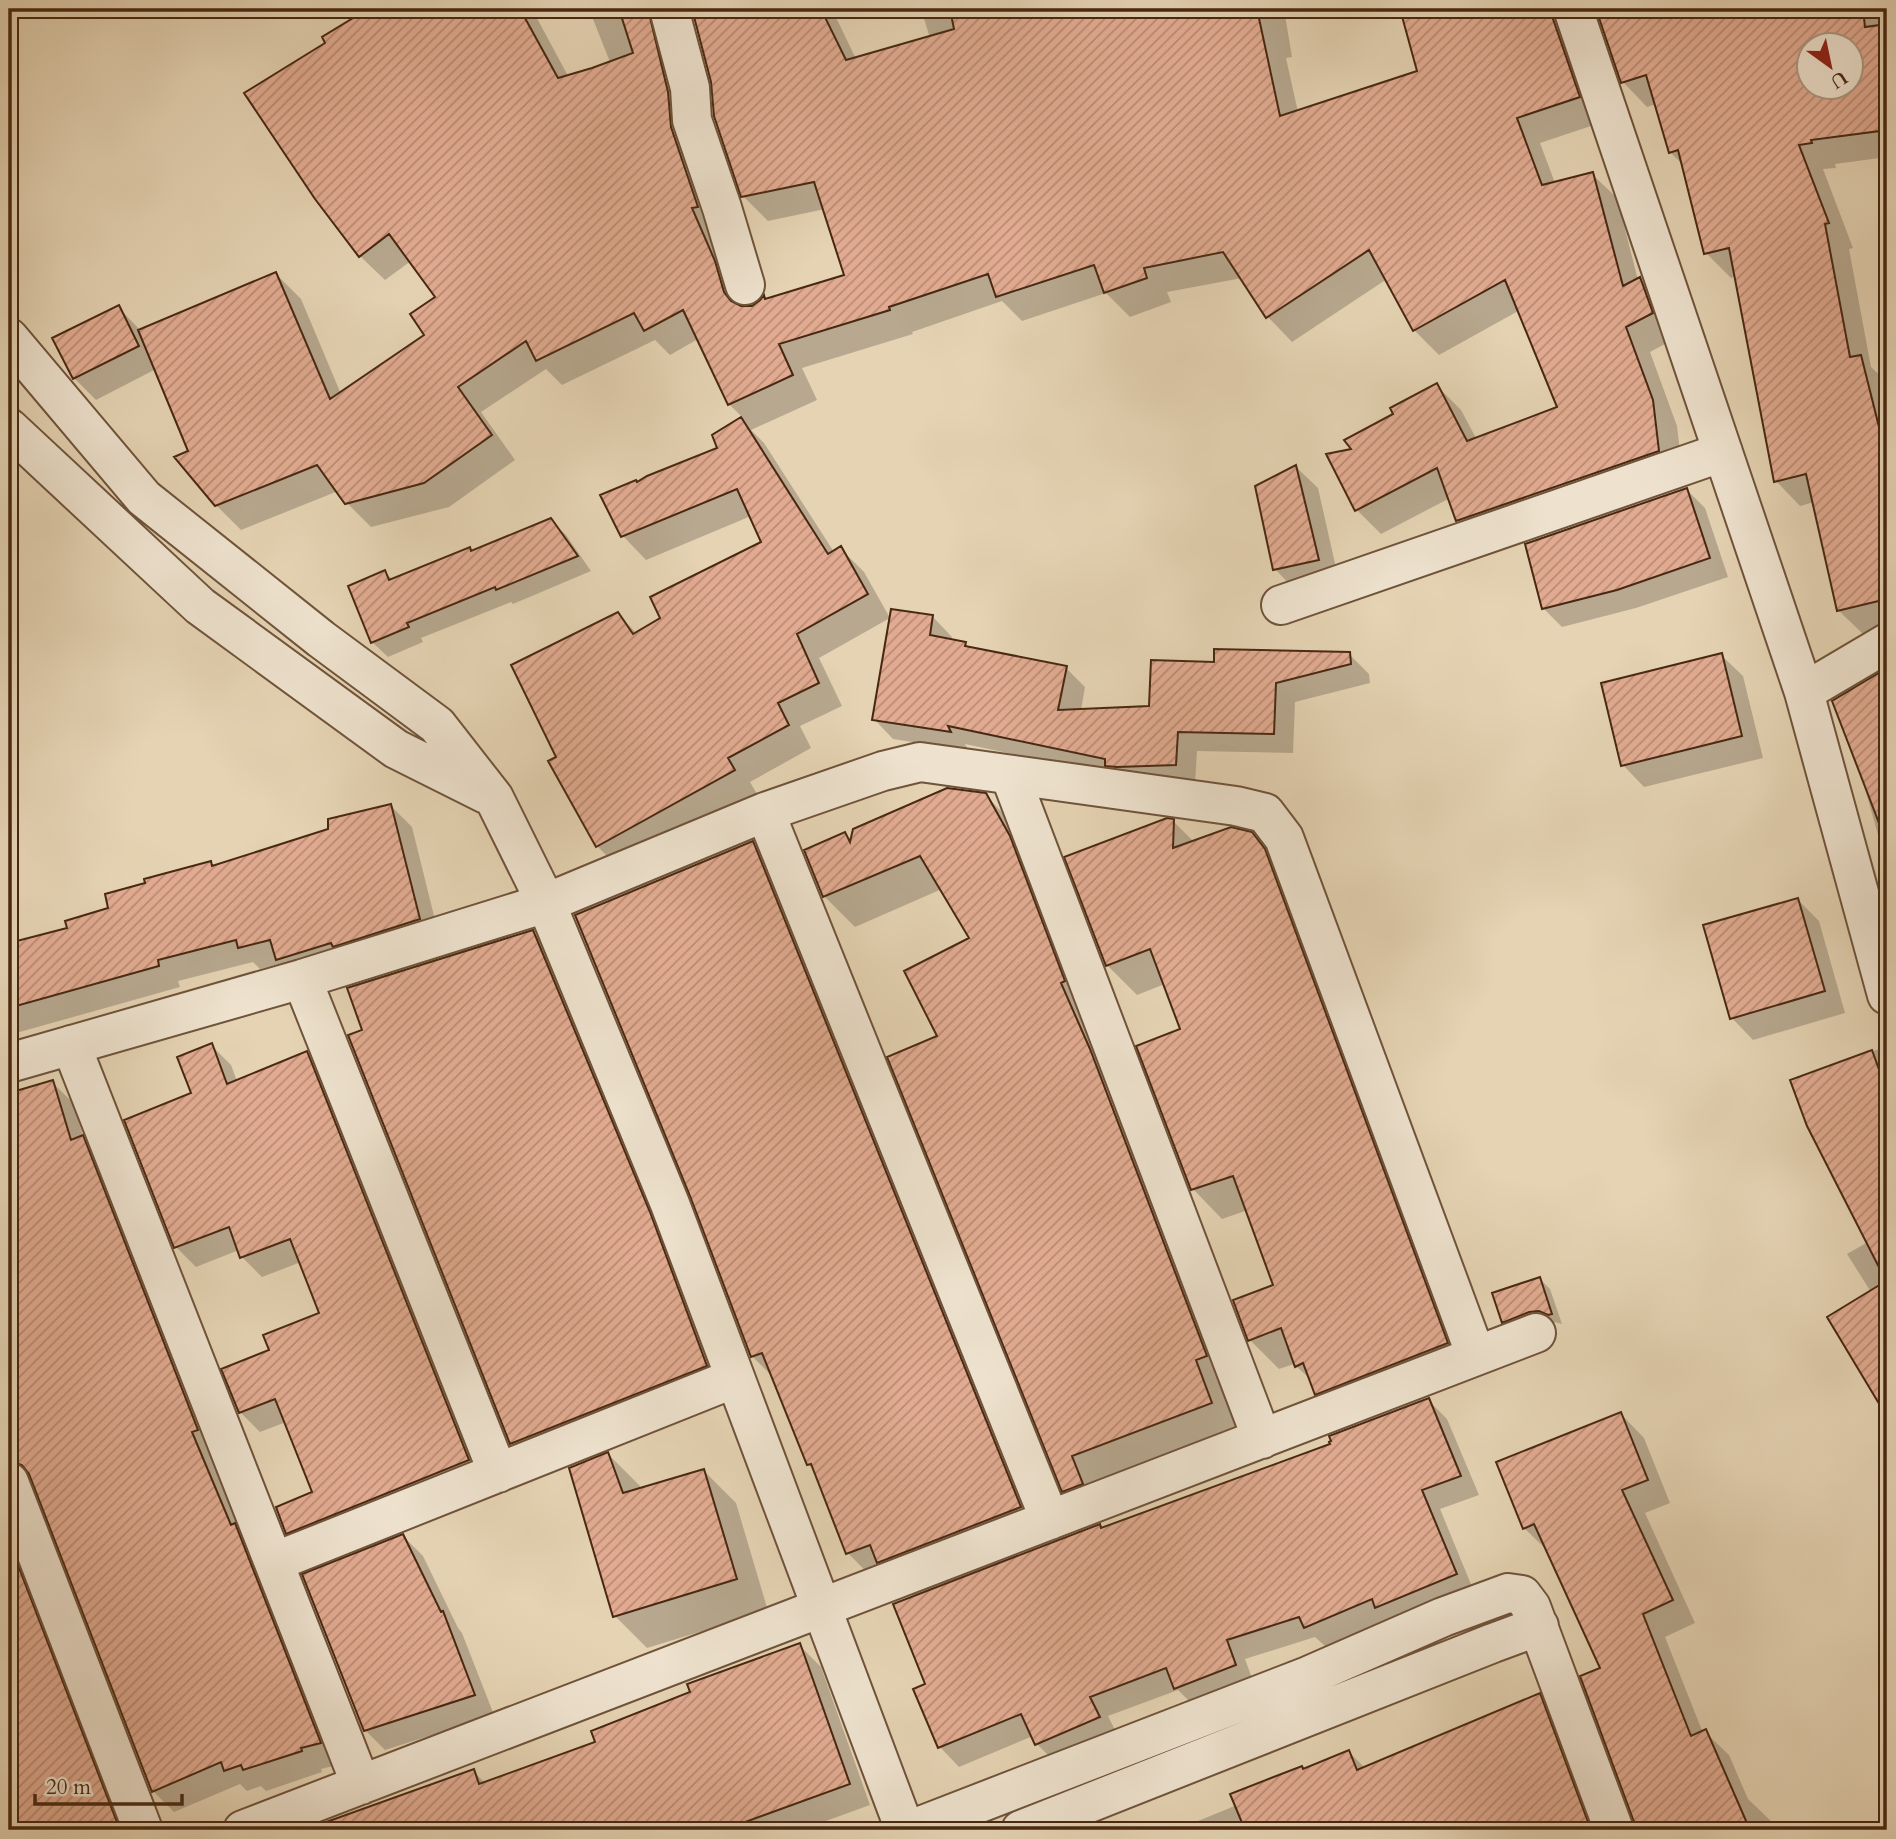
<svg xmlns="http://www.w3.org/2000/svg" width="1896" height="1839" font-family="Cardo,serif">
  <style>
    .shadow { fill: #0003; fill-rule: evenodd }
    .building { fill: url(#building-hatch); stroke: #482812; stroke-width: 2; fill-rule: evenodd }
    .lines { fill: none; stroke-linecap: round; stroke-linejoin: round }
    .street-casing { stroke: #6f533a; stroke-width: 42 }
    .street { stroke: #eee2ce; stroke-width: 38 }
  </style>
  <defs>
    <pattern id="building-hatch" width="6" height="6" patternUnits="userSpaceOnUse" patternTransform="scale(1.75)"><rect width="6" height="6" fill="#e2ab91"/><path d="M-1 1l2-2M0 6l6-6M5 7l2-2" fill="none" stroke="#b98b75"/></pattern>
  </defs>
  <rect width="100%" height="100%" fill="#e5d3b3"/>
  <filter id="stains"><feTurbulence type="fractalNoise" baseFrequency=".00286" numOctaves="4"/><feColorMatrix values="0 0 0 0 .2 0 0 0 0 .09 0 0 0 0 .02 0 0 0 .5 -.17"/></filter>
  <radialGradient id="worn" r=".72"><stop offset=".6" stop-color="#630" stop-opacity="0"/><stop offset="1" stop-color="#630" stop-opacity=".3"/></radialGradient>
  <!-- shadow -->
  <path class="shadow" d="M362,9H532L595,126L629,110L589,9H832L856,59L930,38L921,9H1284L1292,57L1286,58L1298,112L1419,72L1404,17L1394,19L1383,9H1887V157L1835,164L1836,168L1823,169L1853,248L1849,249L1871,367L1886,381L1887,389V629L1863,634L1838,610L1814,502L1800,506L1776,481L1736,276L1731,278L1706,253L1683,165L1670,152L1656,104L1647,107L1623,82L1599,12L1591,13L1603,122L1540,143L1555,183L1592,174L1617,198L1638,280L1640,279L1665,303L1676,338L1650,352L1677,426L1683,476L1483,545L1458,520L1450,498L1381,534L1357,510L1354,450L1395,415L1436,385L1461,410L1477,440L1560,408L1520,310L1439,355L1414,330L1387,279L1292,342L1268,317L1242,278L1167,292L1171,302L1130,317L1106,293L1022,321L1002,301L912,332L913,334L802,368L817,400L751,430L764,443L834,552L840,548L864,572L890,618L819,658L842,706L800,726L811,748L750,782L757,794L621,870L597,846L559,758L618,614L637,634L663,619L763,543L751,516L646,560L623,536L637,484L719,449L714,436L743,418L729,404L698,339L670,355L655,340L562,385L546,369L481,412L515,460L449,507L371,527L346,502L338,491L241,530L216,505L190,452L156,369L96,400L74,378L119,308L141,331L276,274L301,299L341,394L426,335L438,297L411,261L385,280L360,256L327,44L363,14L360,10ZM688,12H694L743,196L768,221L825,209L846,276L767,300L764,297L751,308H745L739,288ZM1808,46H1850V88H1808Z
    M1296,467L1318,488L1339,581L1296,591L1275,569Z
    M1687,490L1705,508L1728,577L1636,608L1562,627L1543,608Z
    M550,520L566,535L591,571L513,604L511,602L421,638L423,642L388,657L372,642L385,572L393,580L473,553Z
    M933,617L952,637L951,641L965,643L970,648L1066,668L1085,687L1081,710L1151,708L1215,664L1349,654L1369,674L1370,683L1295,702L1293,753L1197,751L1195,784L1119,777L965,744L969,751L893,739L874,719Z
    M1721,655L1743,676L1763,758L1644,787L1623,765Z
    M1887,670V867L1857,760L1834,702Z
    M985,795L1016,826L1241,1433L1094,1521L1064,1491L939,1037L972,939L942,889L855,927L824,896L806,851L845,834L852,841Z
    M391,806L412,827L440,940L299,981L282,963L260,969L253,962L178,981L180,987L9,1035V945L69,929L111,909L147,884L210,863L215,867L330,830Z
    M1173,821L1194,842L1251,834L1282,864L1477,1373L1346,1423L1316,1394L1312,1381L1294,1364L1279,1369L1250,1340L1276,1286L1248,1210L1222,1219L1193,1189L1138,1047L1182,1030L1165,984L1137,995L1107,965Z
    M753,843L792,882L1057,1542L1099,1526L1102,1529L1332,1445L1428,1400L1447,1419L1479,1495L1440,1509L1475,1594L1396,1626L1389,1619L1325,1646L1315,1637L1245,1659L1254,1684L1195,1707L1178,1690L1108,1716L1118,1736L1056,1763L1037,1744L1033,1736L959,1767L940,1747L915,1690L927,1685L914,1597L903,1586L886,1592L848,1553L816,1472L808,1464L773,1377L752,1356Z
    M1798,900L1819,921L1845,1013L1753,1040L1732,1018Z
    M533,932L562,961L735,1395L541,1472L512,1443Z
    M211,1045L231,1065L237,1081L307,1054L327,1074L488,1480L307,1553L287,1533L314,1493L286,1422L260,1432L240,1412L271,1351L321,1314L301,1262L262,1277L242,1257L239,1250L196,1267L176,1247L126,1121L193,1094Z
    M1887,1046V1406L1876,1395L1871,1292L1847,1254L1868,1242L1792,1081Z
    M52,1082L73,1103L84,1139L104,1159L341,1764L321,1769L322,1772L266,1791L261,1786L247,1791L240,1784L174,1812L153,1791L34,1481L23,1482L9,1499V1086H13L19,1092Z
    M1540,1279L1550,1289L1562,1324L1550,1321L1540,1322L1514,1332L1504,1322Z
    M1621,1414L1644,1438L1670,1503L1645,1513L1695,1623L1665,1637L1703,1733L1705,1732L1729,1755L1748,1799L1772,1822L1776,1830H1637L1602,1669L1548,1551L1524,1528Z
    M608,1454L640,1486L641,1490L704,1471L736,1503L768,1611L647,1648L615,1616Z
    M9,1508L132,1830H9Z
    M403,1536L423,1556L458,1628L462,1633L494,1715L385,1750L365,1730Z
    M799,1645L821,1667L870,1805L801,1830H311L473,1771L485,1783L598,1743L692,1693Z
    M1539,1695L1563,1719L1604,1830H1176L1237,1805L1304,1770L1349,1752L1365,1768Z"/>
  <!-- building -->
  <path class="building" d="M368,9H520L558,78L592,68L633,53L619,9H648L668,92L671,127L698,207L692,208L715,261L724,292L731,301L741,306H752L760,300L764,295L765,299L844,275L814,182L741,197L714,116L711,82L692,9H821L846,60L954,29L950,9H1257L1280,116L1417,71L1400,9H1552V16L1580,97L1517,118L1542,185L1593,172L1623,286L1640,277L1653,313L1626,327L1653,400L1659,451L1456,521L1437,468L1355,511L1326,454L1351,449L1344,440L1393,414L1390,408L1437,383L1467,441L1557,407L1505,280L1413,331L1369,250L1266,318L1223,252L1144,268L1147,278L1104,293L1094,265L996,297L988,274L889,307L890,310L779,344L793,375L728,405L683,310L644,331L634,313L536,361L526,341L458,387L492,435L424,483L345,504L317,465L215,506L174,457L188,451L138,330L276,272L330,399L424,335L410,314L435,297L389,234L359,257L315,199L244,93L325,43L322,37Z
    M1596,9H1863L1865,27L1887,24V130L1811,140L1812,143L1799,145L1829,223L1825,224L1850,357L1861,355L1886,455L1879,457L1887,494V599L1837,611L1806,474L1774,482L1729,248L1704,254L1678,150L1669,153L1646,75L1621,83ZM1809,46H1851V88H1809Z
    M119,305L139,346L73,379L52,338Z
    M741,417L828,554L841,546L868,594L797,634L819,683L778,703L789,725L728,758L735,770L596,847L548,761L556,757L511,665L618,612L633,634L660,618L650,597L761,542L737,489L621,537L600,495L636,480L637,482L647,476L717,448L712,435Z
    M1296,465L1319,560L1273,570L1255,486Z
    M1687,488L1710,558L1617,590L1542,609L1525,544Z
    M551,518L578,556L496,590L495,587L407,623L409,627L371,643L348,586L385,570L389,580L470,547L471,551Z
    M891,609L933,615L930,635L966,642L965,646L1067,666L1058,710L1149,706L1151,660L1214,662V649L1350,652L1351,664L1276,683L1274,734L1178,732L1176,765L1117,767L1105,766V759L948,726L951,732L872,720Z
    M1722,653L1742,736L1621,766L1601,683Z
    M1887,668V835L1884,836L1832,701Z
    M947,788L986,793L1010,836L1065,981L1061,983L1090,1049L1207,1356L1196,1360L1212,1403L1072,1456L1083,1484L1062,1492L887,1057L937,1036L904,971L969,938L920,856L823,897L804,850L845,832L850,842L853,829Z
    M391,804L420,919L333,947L331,943L276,960L270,940L238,948L236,940L158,960L159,966L9,1008V943L67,928L65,921L108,908L105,894L145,883L144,879L211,861L212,866L328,829V819Z
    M1167,818L1174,819L1173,848L1231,827L1252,832L1265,849L1448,1343L1315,1395L1303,1363L1295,1367L1281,1328L1248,1341L1233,1300L1273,1285L1233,1176L1191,1190L1136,1046L1180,1029L1150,949L1106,966L1064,857Z
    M753,841L1021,1507L877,1563L870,1545L846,1554L811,1464L807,1465L762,1353L751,1357L690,1196L575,915Z
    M1798,898L1825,991L1730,1019L1703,925Z
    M533,930L650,1212L707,1366L510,1444L348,1035L362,1030L347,988Z
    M212,1043L227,1084L307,1051L469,1460L286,1534L276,1507L312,1492L275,1399L239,1413L221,1369L269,1350L263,1335L319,1313L290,1239L240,1258L229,1227L174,1248L124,1120L191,1093L177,1057Z
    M1872,1050L1887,1092V1417L1827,1317L1886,1281L1807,1126L1790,1080Z
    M53,1080L71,1140L83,1135L198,1430L192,1432L231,1525L235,1523L321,1743L301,1748L302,1751L243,1770L241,1765L224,1771L221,1762L152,1792L29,1474L22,1465L9,1461V1093Z
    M1540,1277L1552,1314L1548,1315L1539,1311L1529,1312L1502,1323L1492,1293Z
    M1429,1398L1461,1476L1422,1490L1457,1574L1375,1608L1372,1599L1304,1628L1299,1617L1227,1640L1236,1665L1174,1689L1166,1668L1090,1697L1100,1717L1035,1745L1021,1714L938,1748L913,1689L925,1684L893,1604L1100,1524L1101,1528L1330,1444L1329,1442L1331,1441L1329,1436Z
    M1621,1412L1648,1480L1622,1490L1673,1600L1643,1614L1691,1736L1706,1729L1750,1830H1635L1634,1822L1580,1676L1600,1668L1534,1524L1523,1529L1496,1462Z
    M608,1452L623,1493L704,1469L737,1579L613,1617L569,1468Z
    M403,1534L441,1612L443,1611L475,1695L364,1731L302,1574Z
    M9,1542L120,1830H9Z
    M800,1643L850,1784L745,1822L749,1830H319L318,1825L474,1769L479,1784L595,1742L591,1731L690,1692L687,1684Z
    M1540,1693L1591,1830H1245L1230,1794L1302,1766L1303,1769L1349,1750L1357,1770Z"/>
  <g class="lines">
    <!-- street casing -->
    <g class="street-casing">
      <path id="street" d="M669,9L690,88L692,120L722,208L745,285
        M1573,9L1804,692L1887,643
        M9,338L144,498L321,639L437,725L494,798L546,903L670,1204L905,1830
        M9,428L200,606L396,749L486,794
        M1281,605L1723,452
        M1804,692L1887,995
        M1010,775L1262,1439
        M765,812L1050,1520
        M302,979L498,1473
        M71,1045L361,1785
        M9,1063L302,979L546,903L765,812L883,771L920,762L1236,806L1265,813L1284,838L1476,1356
        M9,1482L143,1830
        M274,1562L735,1378
        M243,1830L1536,1333
        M910,1830L1308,1676L1443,1617L1508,1593L1522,1595L1531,1607L1614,1830
        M1021,1830L1493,1643L1539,1626"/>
    </g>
    <!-- street -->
    <use href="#street" class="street"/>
  </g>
  <!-- margin -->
  <rect width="1896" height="1839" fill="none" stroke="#e5d3b3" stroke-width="35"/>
  <rect x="10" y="10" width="1875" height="1818" fill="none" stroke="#482812" stroke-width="3.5"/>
  <rect x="18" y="18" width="1861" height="1804" fill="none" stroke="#482812" stroke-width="2"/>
  <!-- north arrow -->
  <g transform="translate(1830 66) rotate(147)"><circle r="33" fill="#eee2ce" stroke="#ac9883" stroke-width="2"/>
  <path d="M0-5L12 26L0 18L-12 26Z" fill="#8f2418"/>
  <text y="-10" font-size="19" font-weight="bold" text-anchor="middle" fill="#482812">U</text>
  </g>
  <!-- scale -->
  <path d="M35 1794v10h147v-10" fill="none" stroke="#482812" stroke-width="3.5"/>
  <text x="46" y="1794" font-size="21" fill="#482812" stroke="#eee2ce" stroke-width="5" paint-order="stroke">20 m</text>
  <rect width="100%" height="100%" filter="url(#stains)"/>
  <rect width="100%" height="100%" fill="url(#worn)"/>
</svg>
